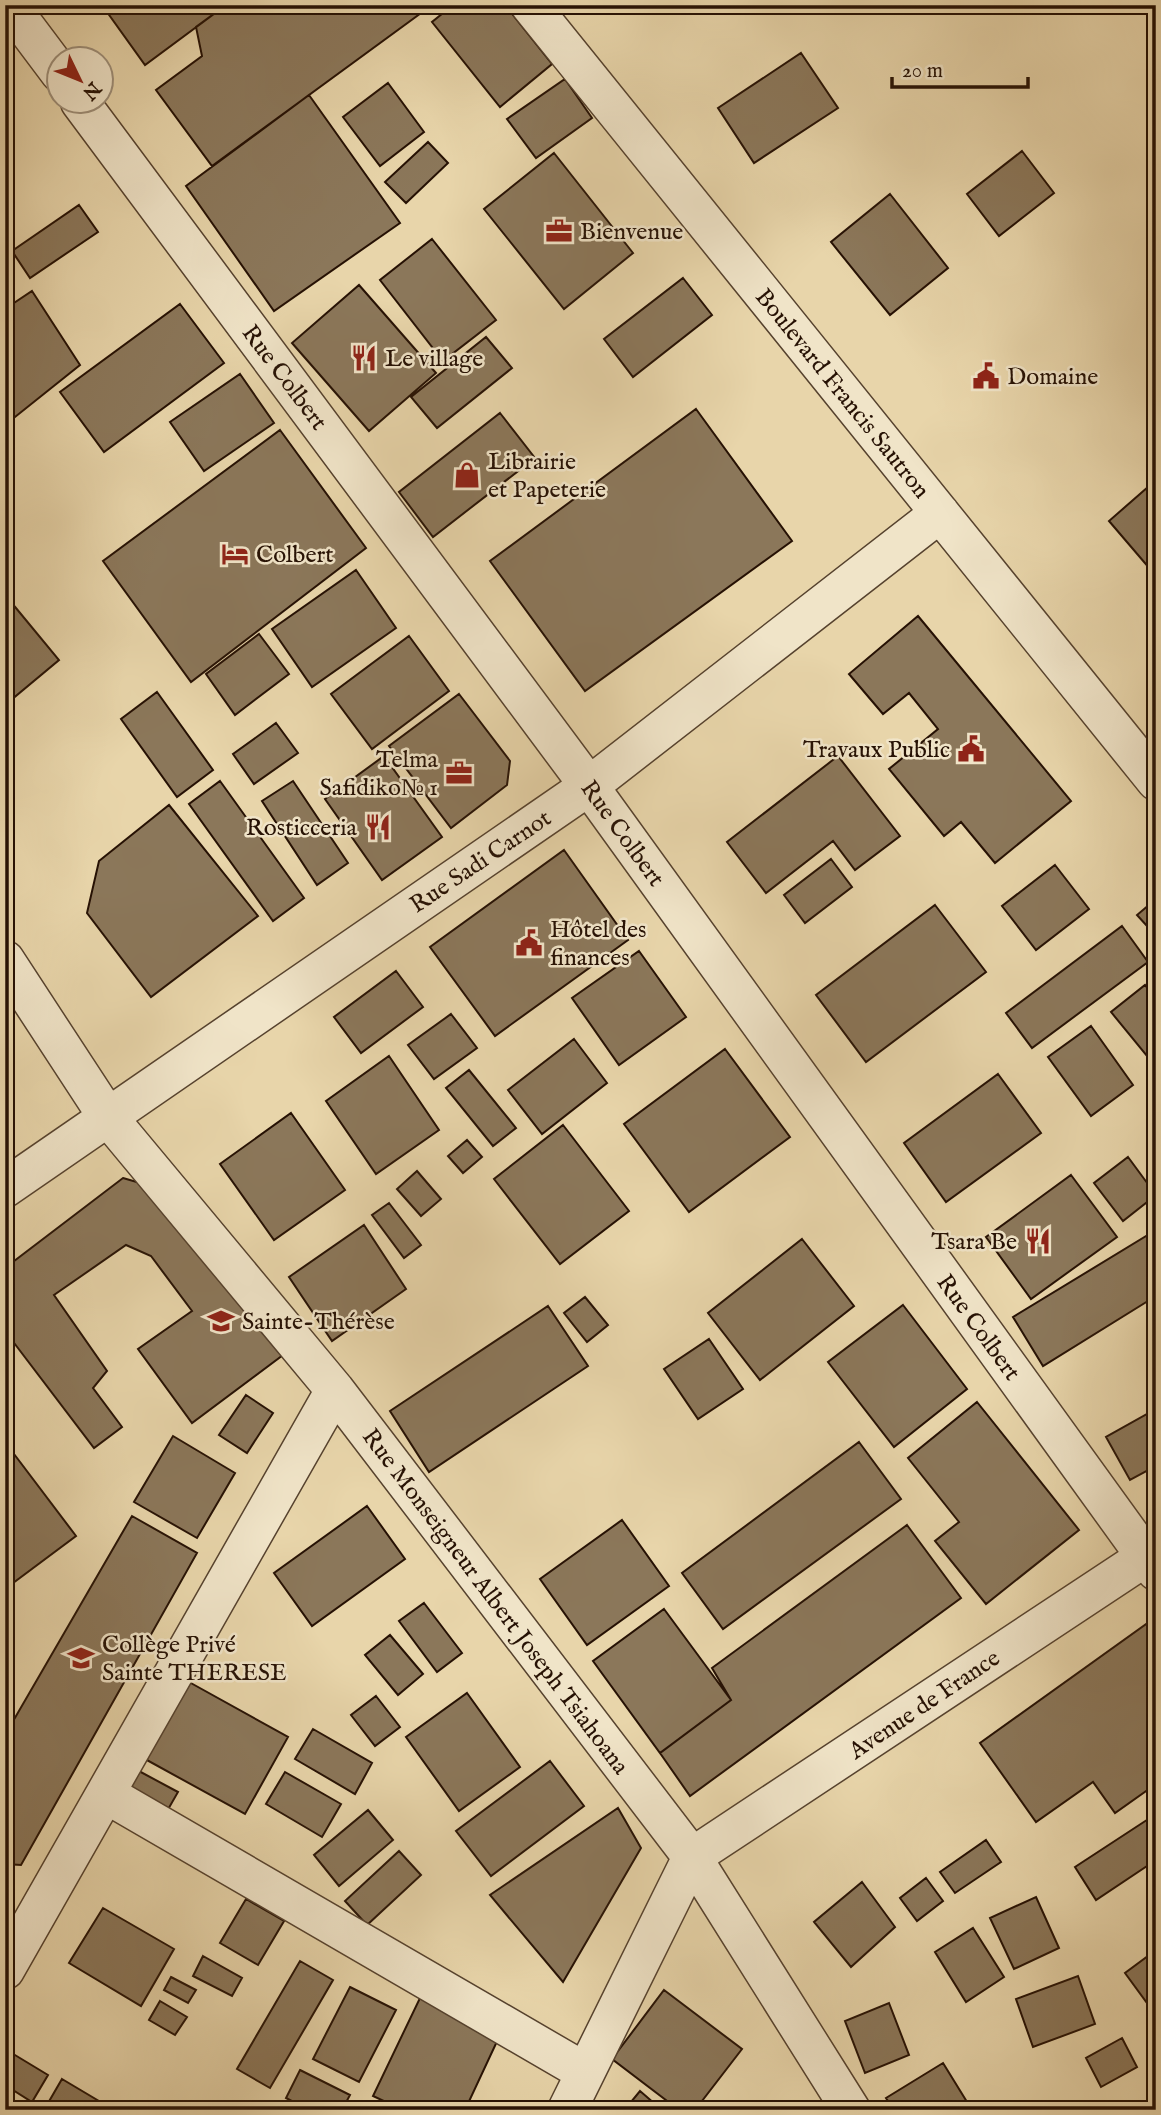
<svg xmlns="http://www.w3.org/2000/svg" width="1161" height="2115" font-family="'IM FELL English',serif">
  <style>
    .building { fill: #8b775a; stroke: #261104; stroke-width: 2 }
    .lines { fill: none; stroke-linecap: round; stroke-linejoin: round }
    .minor-casing { stroke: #56422e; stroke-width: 41 }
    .minor { stroke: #f0e4c8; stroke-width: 38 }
    .labels { text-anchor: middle; stroke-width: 5; stroke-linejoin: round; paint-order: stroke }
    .poi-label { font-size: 24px; fill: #261104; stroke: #f0e4c8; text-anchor: start }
    .street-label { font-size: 24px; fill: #261104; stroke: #f0e4c8 }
  </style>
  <rect width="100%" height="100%" fill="#e8d5aa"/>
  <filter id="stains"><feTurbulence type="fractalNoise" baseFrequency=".00286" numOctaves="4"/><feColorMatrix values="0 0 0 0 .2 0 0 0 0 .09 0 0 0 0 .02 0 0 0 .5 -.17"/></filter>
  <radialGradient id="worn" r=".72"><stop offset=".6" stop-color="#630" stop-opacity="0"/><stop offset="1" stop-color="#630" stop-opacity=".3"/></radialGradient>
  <!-- building -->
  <path class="building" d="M102,5H226L145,65Z
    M226,5H432L212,166L156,90L202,56L196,27Z
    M453,5H505L552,64L500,107L432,22Z
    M801,53L838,108L754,163L718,108Z
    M565,79L592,118L536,158L507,119Z
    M388,83L424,132L380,166L343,117Z
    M309,95L400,223L274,311L186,186Z
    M428,142L448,163L406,203L385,182Z
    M1022,151L1054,193L999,236L967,194Z
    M554,153L633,253L564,309L484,209Z
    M890,194L948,268L890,315L831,242Z
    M79,205L98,232L30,278L12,251Z
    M432,239L496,320L443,361L380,280Z
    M683,278L712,315L633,377L604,339Z
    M359,285L436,373L369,431L292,343Z
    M32,291L80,365L5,425V309Z
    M180,304L224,363L104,452L60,392Z
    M486,337L512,368L437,428L411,397Z
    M240,374L274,423L204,471L170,422Z
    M696,409L792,541L585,691L490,561Z
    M500,413L535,458L433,537L399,492Z
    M280,430L366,548L191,682L103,561Z
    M1156,480V576L1109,521Z
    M356,570L396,628L312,687L272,629Z
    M11,602L59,660L5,705V607Z
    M918,616L1071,801L995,863L961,822L944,836L889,769L938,729L909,693L883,714L849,674Z
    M259,634L289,674L235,715L206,674Z
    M409,636L449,691L372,749L331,694Z
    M157,692L213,770L177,797L121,719Z
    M459,694L510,761L507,785L451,828L389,746Z
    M276,723L298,753L254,784L233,754Z
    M384,756L442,837L382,880L325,799Z
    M838,756L900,836L855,870L833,841L766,893L727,842Z
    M220,781L304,898L273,921L189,804Z
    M293,781L348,863L317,885L262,801Z
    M169,805L258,916L151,997L87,913L99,861Z
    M564,850L628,940L495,1036L430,947Z
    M831,859L852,887L805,923L784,895Z
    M1055,865L1089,909L1036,950L1002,906Z
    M1156,899V936L1137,915Z
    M935,905L986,972L866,1062L816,995Z
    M1122,926L1148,962L1032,1048L1006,1013Z
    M639,951L686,1017L619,1065L572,998Z
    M396,971L423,1007L361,1053L334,1017Z
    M1145,985L1156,998V1067L1111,1012Z
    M451,1014L477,1048L434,1079L408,1045Z
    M1091,1026L1133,1085L1091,1116L1048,1057Z
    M574,1039L607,1083L542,1134L508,1090Z
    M725,1049L790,1137L689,1212L624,1124Z
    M389,1056L439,1130L376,1174L326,1101Z
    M469,1070L516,1128L493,1146L446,1088Z
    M998,1074L1041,1133L946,1202L904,1143Z
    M291,1113L345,1190L274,1240L220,1164Z
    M563,1125L629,1211L560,1264L494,1179Z
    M467,1140L482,1157L463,1173L448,1156Z
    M1128,1157L1156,1195L1123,1221L1094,1183Z
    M417,1171L441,1199L421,1216L397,1189Z
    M1071,1175L1117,1237L1031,1299L986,1237Z
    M123,1178L171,1192L287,1352L192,1423L138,1349L192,1311L151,1256L126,1245L54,1295L107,1371L93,1388L122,1427L94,1448L5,1331V1268Z
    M389,1203L421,1245L404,1258L372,1215Z
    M364,1225L406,1289L332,1341L289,1277Z
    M1156,1230V1296L1043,1366L1013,1317Z
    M802,1239L854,1306L760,1380L708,1313Z
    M585,1297L608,1325L587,1342L564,1313Z
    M903,1305L967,1389L894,1447L828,1362Z
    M548,1306L588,1366L429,1472L390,1411Z
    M709,1339L743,1389L698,1419L664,1369Z
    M246,1395L273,1413L247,1453L219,1435Z
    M977,1402L1079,1530L986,1604L935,1541L959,1522L908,1458Z
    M1156,1409V1466L1130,1480L1106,1437Z
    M173,1436L235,1473L197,1538L134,1502Z
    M859,1442L901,1499L723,1629L682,1573Z
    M11,1450L76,1536L5,1589V1454Z
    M367,1506L405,1559L312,1626L274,1573Z
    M132,1516L197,1553L21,1865L5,1864V1735Z
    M622,1520L669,1586L587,1645L540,1579Z
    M907,1525L961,1598L690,1796L660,1753L731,1700L712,1668Z
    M424,1603L462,1653L437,1672L399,1621Z
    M664,1609L731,1700L660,1753L593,1661Z
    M1156,1617V1784L1115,1813L1093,1782L1036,1822L980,1743Z
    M390,1635L423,1674L398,1695L365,1655Z
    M189,1682L288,1737L245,1814L145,1759Z
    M467,1693L520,1767L459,1811L406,1737Z
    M376,1696L400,1727L375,1746L351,1715Z
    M313,1729L372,1763L355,1794L295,1759Z
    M550,1761L584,1806L491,1876L456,1831Z
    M137,1770L178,1792L166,1813L125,1791Z
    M285,1772L341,1804L322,1837L266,1804Z
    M618,1808L641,1848L563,1982L490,1895Z
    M368,1810L393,1840L339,1886L314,1855Z
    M1156,1814V1860L1096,1900L1075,1867Z
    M986,1840L1001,1862L955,1893L940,1872Z
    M399,1851L421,1875L367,1925L345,1901Z
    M926,1878L943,1901L917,1921L900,1898Z
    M862,1882L895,1927L851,1967L814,1922Z
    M1036,1897L1059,1948L1014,1969L990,1918Z
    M246,1899L284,1921L258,1965L220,1943Z
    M103,1908L174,1949L141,2006L69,1963Z
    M973,1928L1004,1977L966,2002L935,1952Z
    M1156,1950V1996L1147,2003L1125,1973Z
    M203,1956L242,1978L232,1996L193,1976Z
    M300,1961L333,1980L270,2088L237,2069Z
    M1078,1976L1095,2024L1033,2047L1016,1999Z
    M171,1977L196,1990L188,2003L164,1990Z
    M350,1987L396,2010L359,2082L313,2059Z
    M664,1990L742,2049L695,2110H679L612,2059Z
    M420,1998L500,2035L465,2110H403L373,2096Z
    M160,2001L187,2017L175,2035L149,2020Z
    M889,2003L909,2055L865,2073L845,2021Z
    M1122,2038L1137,2067L1101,2087L1086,2058Z
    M5,2049L48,2075L32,2102L5,2085Z
    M943,2063L972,2110H894L886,2098Z
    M300,2070L350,2095L342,2110H309L286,2098Z
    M62,2079L114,2110H44Z
    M640,2091L662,2110L626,2108Z"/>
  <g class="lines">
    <!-- minor casing -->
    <g class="minor-casing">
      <path id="minor" d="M9,5L60,73
        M530,5L1156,781
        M80,102L589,786L1156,1571
        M5,960L107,1116L335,1390L692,1857L851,2110
        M5,1188L589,786L940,513
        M106,1794L585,2072
        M5,1970L335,1390
        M567,2110L692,1857L1156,1550"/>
    </g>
    <!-- minor -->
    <use href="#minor" class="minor"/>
  </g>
  <!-- icons -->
  <defs>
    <g id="office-bare" transform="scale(2.1)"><path d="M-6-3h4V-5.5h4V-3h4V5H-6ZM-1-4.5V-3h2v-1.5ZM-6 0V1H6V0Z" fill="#8f2418" stroke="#f0e4c8" stroke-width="2.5" paint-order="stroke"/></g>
    <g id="restaurant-bare" transform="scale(2.1)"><path d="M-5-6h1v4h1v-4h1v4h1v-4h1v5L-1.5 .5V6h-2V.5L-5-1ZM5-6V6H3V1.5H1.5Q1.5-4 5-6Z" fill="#8f2418" stroke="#f0e4c8" stroke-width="2.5" paint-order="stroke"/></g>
    <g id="civic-bare" transform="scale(2.1)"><path d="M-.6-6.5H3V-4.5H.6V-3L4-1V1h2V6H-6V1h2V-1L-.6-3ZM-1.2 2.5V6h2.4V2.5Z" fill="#8f2418" stroke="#f0e4c8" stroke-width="2.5" paint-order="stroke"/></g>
    <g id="shop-bare" transform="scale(2.1)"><path d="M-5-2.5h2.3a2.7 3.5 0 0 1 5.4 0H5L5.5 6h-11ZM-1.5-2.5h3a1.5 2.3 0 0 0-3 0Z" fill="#8f2418" stroke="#f0e4c8" stroke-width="2.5" paint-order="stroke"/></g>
    <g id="hotel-bare" transform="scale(2.1)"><path d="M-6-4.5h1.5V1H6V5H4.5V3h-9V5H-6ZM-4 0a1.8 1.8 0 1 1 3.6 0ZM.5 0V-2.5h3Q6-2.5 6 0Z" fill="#8f2418" stroke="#f0e4c8" stroke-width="2.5" paint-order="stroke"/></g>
    <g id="school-bare" transform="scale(2.1)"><path d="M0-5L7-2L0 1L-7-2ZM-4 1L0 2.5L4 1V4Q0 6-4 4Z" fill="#8f2418" stroke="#f0e4c8" stroke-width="2.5" paint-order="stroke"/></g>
  </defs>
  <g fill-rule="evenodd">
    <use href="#office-bare" x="559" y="231"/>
    <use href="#restaurant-bare" x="364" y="358"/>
    <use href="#civic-bare" x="986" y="376"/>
    <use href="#shop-bare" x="467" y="475"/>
    <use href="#hotel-bare" x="235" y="554"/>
    <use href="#civic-bare" x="971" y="749"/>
    <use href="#office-bare" x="459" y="773"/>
    <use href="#restaurant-bare" x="378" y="827"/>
    <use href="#civic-bare" x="529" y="943"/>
    <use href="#restaurant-bare" x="1038" y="1241"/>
    <use href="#school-bare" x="221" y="1321"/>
    <use href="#school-bare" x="81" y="1658"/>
  </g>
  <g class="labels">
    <!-- poi labels -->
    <g class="poi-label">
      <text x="580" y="239">Bienvenue</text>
      <text x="385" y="366">Le village</text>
      <text x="1007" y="384">Domaine</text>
      <text x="488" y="469">Librairie<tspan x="488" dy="28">et Papeterie</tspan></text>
      <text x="256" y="562">Colbert</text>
      <text x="950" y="757" text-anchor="end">Travaux Public</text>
      <text x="438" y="767" text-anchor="end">Telma<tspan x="438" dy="28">Safidiko№ 1</tspan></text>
      <text x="357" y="835" text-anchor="end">Rosticceria</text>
      <text x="550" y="937">Hôtel des<tspan x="550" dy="28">finances</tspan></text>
      <text x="1017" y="1249" text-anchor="end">Tsara Be</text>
      <text x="242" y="1329">Sainte-Thérèse</text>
      <text x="102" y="1652">Collège Privé<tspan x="102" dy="28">Sainte THERESE</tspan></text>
    </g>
    <!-- street labels -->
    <g class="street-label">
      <text transform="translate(285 377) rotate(53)" y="8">Rue Colbert</text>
      <text transform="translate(843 393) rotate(51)" y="8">Boulevard Francis Sautron</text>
      <text transform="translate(623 833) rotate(54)" y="8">Rue Colbert</text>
      <text transform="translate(480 861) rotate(-34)" y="8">Rue Sadi Carnot</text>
      <text transform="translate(979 1327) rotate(54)" y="8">Rue Colbert</text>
      <text transform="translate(496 1601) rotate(53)" y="8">Rue Monseigneur Albert Joseph Tsiahoana</text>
      <text transform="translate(924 1704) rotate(-34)" y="8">Avenue de France</text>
    </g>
  </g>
  <!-- margin -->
  <rect width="1161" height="2115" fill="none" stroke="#e8d5aa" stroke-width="28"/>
  <rect x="7" y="7" width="1147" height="2101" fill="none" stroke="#261104" stroke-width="3.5"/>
  <rect x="14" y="14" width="1133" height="2087" fill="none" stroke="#261104" stroke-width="2"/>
  <!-- north arrow -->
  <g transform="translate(80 80) rotate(133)"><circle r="33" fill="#f0e4c8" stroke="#9f907a" stroke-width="2"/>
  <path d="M0-5L12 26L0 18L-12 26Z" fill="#8f2418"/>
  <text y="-10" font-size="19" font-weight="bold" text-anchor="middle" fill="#261104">N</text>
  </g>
  <!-- scale -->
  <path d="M892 77v10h136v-10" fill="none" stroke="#261104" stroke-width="3.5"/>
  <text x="902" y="77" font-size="21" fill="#261104" stroke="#f0e4c8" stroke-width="5" paint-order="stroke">20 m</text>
  <rect width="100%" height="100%" filter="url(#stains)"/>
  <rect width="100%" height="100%" fill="url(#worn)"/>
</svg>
